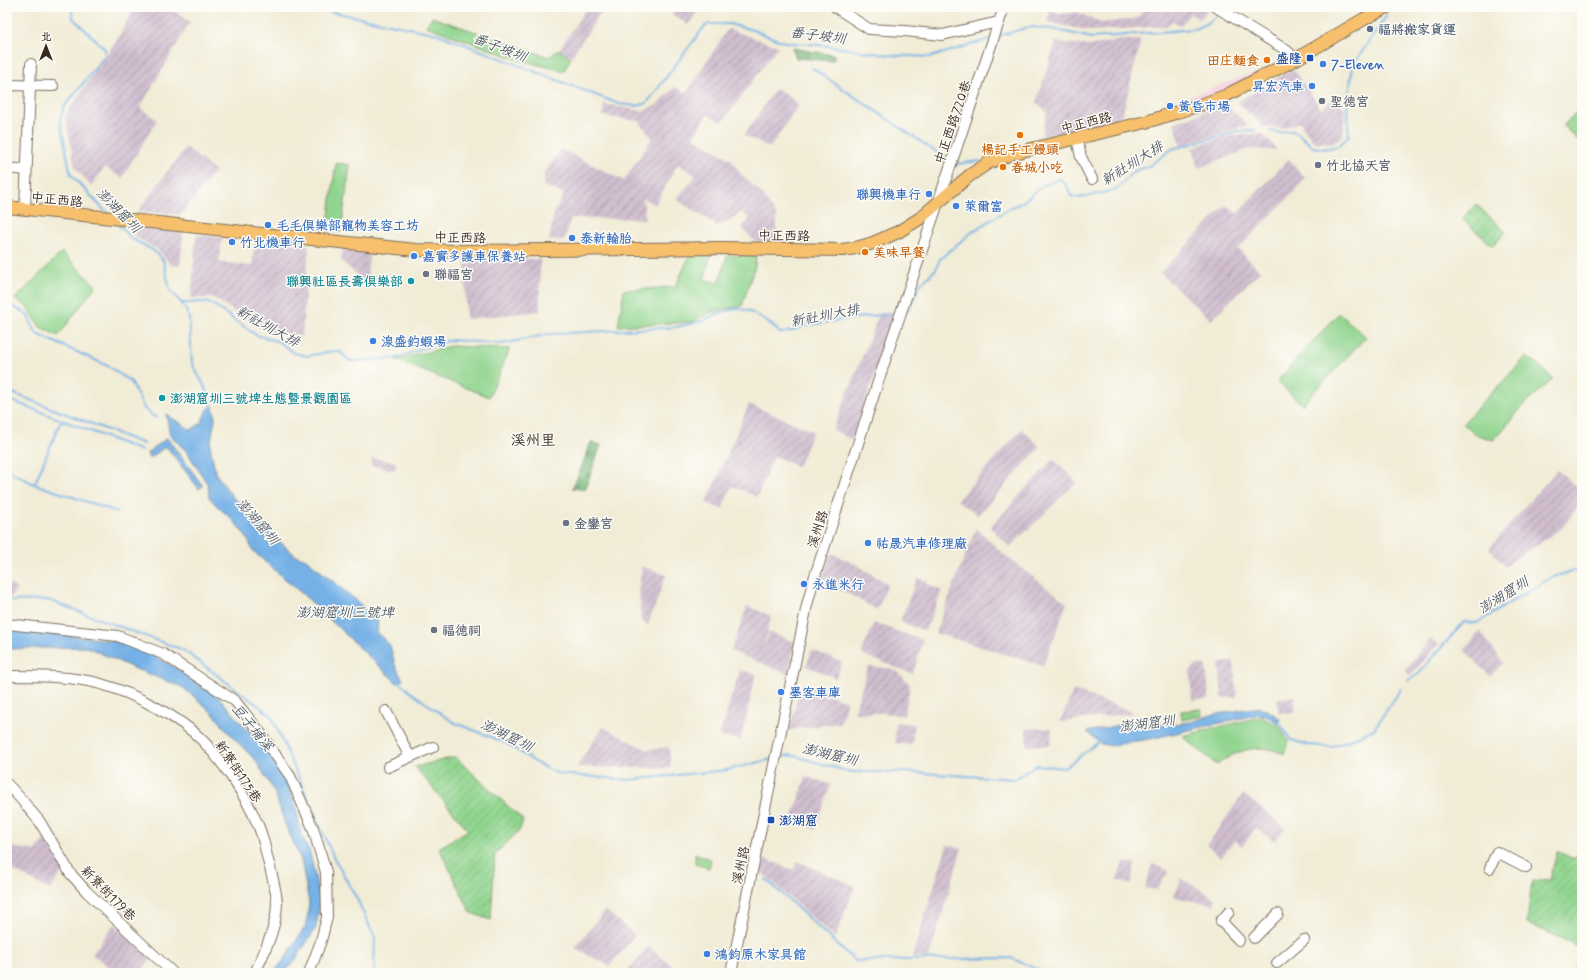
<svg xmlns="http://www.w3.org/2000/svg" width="1589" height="980" font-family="Mynerve,'LXGW WenKai TC',sans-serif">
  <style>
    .built { fill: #f3cfdf }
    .industrial { fill: url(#industrial-furrows) }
    .grass { fill: #90d48e; stroke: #667f56 }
    .forest { fill: url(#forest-firs); stroke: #58704c }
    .park { fill: url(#park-tufts); stroke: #667f56 }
    .garden { fill: url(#garden-furrows); stroke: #667f56 }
    .water { fill: #74b1e6; stroke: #586e82 }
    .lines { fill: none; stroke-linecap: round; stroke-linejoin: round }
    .stream { stroke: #74b1e6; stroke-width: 2 }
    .minor-casing { stroke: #7b6e5e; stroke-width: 12 }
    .major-casing { stroke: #7b6e5e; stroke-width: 14 }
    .minor { stroke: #fff; stroke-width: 10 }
    .major { stroke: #f7c06c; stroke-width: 12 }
    .service-dot { fill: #5c6f8a; stroke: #fdfcf7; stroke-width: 1.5 }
    .transit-dot { fill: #1a4fb4; stroke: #fdfcf7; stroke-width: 1.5 }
    .food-dot { fill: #e8710a; stroke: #fdfcf7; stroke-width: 1.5 }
    .shop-dot { fill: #3f7fe0; stroke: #fdfcf7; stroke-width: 1.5 }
    .worship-dot { fill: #6b7280; stroke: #fdfcf7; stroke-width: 1.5 }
    .culture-dot { fill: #0f9aa8; stroke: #fdfcf7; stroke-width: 1.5 }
    .labels { text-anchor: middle; stroke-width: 3; stroke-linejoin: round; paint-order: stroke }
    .service-label { font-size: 13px; font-weight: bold; fill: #4e5e75; stroke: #fdfcf7; text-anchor: start }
    .transit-label { font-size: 13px; font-weight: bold; fill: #164399; stroke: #fdfcf7; text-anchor: end }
    .food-label { font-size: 13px; font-weight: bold; fill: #c56008; stroke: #fdfcf7; text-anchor: start }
    .shop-label { font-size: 13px; font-weight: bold; fill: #366cbe; stroke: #fdfcf7; text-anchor: start }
    .worship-label { font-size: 13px; font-weight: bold; fill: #5b616d; stroke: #fdfcf7; text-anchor: start }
    .street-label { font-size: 13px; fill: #3b2a1e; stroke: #fdfcf7 }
    .culture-label { font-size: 13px; font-weight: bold; fill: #0d838f; stroke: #fdfcf7; text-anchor: end }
    .water-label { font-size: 14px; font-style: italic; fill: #4f5964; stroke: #fdfcf7 }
    .quarter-label { font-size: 15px; fill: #3b2a1e; stroke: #fdfcf7 }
  </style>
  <defs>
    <pattern id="industrial-furrows" width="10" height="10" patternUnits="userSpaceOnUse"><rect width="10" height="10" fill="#cfbdce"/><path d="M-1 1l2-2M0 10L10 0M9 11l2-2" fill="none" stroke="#a99aa7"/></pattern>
    <pattern id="forest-firs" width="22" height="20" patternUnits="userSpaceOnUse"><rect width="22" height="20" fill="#74b679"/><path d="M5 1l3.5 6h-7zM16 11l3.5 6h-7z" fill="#609463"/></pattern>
    <pattern id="park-tufts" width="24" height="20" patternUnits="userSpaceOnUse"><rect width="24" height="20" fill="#90d48e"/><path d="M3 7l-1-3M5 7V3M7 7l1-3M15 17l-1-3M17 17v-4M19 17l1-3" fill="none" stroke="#7db67a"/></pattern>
    <pattern id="garden-furrows" width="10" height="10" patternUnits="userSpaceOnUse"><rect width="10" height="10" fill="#90d48e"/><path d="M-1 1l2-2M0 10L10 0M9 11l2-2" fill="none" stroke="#7db67a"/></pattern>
  </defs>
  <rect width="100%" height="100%" fill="#fdfcf7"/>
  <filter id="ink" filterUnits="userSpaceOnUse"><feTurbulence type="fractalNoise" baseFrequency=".025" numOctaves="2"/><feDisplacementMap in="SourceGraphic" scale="8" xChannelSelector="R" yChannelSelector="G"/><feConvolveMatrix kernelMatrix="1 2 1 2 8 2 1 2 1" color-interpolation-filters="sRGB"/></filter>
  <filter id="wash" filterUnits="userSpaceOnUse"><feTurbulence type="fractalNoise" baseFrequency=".012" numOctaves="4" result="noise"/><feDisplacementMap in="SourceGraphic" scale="16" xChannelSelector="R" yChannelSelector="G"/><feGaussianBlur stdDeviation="0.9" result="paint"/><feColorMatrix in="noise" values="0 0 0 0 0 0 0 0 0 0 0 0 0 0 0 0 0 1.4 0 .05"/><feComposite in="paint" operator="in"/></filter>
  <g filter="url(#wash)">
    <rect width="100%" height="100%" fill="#f1ecd6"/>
    <!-- built -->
    <path class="built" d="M1259,71L1262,72L1223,91L1124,123L1123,121Z"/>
    <!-- industrial -->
    <path class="industrial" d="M135,7H170L190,22L140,108L157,120L122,178L105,167L91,186L75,167L65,116L118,38Z
      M587,7H604L571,58L559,50Z
      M676,7H700L688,25L672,14Z
      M1044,7H1054L1051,12L1065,14L1077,12L1102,23L1138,18L1145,7H1211L1200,19L1190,14L1181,26L1173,21L1166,26L1091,31L1047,22L1050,11Z
      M728,29L778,46L722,123L707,114L693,137L732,160L740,173L761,193L777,216L776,241L755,242L742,228L750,219L742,212L719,227L676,199L696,176L678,164L655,205L643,198L645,219L571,218L564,240L549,241L554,213L564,194L543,186L544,174L561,149L624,181L652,138L639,121L603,116L604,104L642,111L657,105L675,87L686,93Z
      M1121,40H1141L1121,121L1041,137L1047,112L1036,102L1056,42L1088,46Z
      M1293,69L1321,109L1335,97L1345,110L1343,135L1333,143L1314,142L1300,122L1283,128H1265L1237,102Z
      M776,88L799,104L770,148L744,135Z
      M1225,104L1248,125L1181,145L1174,123Z
      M1263,134L1277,150L1249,149L1198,168L1192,148L1228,135Z
      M186,147L215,171L181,215L138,211Z
      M1289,159L1305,178L1295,191L1238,249L1260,271L1211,320L1160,273L1226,205L1237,214Z
      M136,225L183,233L180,266L171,265L157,249L134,236Z
      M196,235L222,237L219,262L252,266L255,240L309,245L302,336L267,331L247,320L214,298H191Z
      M343,246L370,249L366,284L341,260Z
      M465,259H540V311L466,319Z
      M885,312H896L852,440L833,430L878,317Z
      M749,404L813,431L798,467L774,456L757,497L732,486L722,509L706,503Z
      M1022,429L1040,447L978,515L957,500Z
      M372,458L396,462L395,470L371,466Z
      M1053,459L1077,482L1010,547L990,527Z
      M1557,470L1582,491V501L1562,528L1505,566L1489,548Z
      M976,528L1007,557L1067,603L1043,666L935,633Z
      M831,553L857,565L888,584L877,610L847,593L821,581Z
      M642,566L666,575L648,625L641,621L639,587Z
      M917,578L928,581L927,584L942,591L925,631L900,622Z
      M7,582L17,589L10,598H7Z
      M747,606L771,616L763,652L769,632L795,642L788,674L731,651Z
      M874,623L923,640L913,674L861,654Z
      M1480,631L1503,663L1490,676L1464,650Z
      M1430,639L1439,644L1410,676L1405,670Z
      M812,650L842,662L836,678L806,666Z
      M1234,662L1237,697L1222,698L1219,663Z
      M1206,664L1209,699L1192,700L1190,671L1196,665Z
      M868,667L889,668L898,672L910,685L904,716L885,713H854Z
      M740,670L756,674L741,740L719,736Z
      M801,685L847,701L840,723L789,730Z
      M1073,690L1135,713L1060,722Z
      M1294,696L1296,712L1279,713L1277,699Z
      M896,722L914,724L912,745L895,743Z
      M603,727L647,750L669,747L671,768L576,767Z
      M1052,728L1051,745L1027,746L1026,729Z
      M806,777L831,784L815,830L793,816Z
      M1243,794L1286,828L1275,841L1256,829L1242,846L1235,840L1221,858L1207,845Z
      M44,839L64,869L50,890L7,867V846L36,851Z
      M947,845L962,848L929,958L912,957Z
      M765,859L794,870L797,861L855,886L835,938L760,871Z
      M1123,863H1135L1131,885L1117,880Z
      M1152,864L1169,871L1157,890L1145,888Z
      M1181,878L1216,899L1214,905L1174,897Z
      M605,910L635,935L610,966L575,948Z
      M114,924L151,958L140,973H117L92,954Z
      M648,946L678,971L682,973L627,972Z"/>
    <!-- grass -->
    <path class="grass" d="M432,17L549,57L559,50L571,58L564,71L519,60L426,26Z
      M336,163L350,165L341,232L327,230Z
      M62,252L96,286L58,336L40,327L27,307L15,299Z
      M690,255H711L704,280L719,283L727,256L756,255L755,266L742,306L711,312L692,322L618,326L624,290L675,287Z
      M1339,313L1366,337L1302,405L1277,381Z
      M451,346L510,349L489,397L396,360Z
      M1526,357L1535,362L1553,379L1524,405L1494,440L1474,434L1463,423Z
      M1260,717L1278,725L1289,742L1284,754C1279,752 1273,750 1268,749C1250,746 1230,754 1217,765L1182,736Z
      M695,853L711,860L709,868L695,864Z"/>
    <!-- forest -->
    <path class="forest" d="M792,48L835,55L833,61L796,58Z
      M591,442L601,445L585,490L572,488L577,478Z"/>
    <!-- park -->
    <path class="park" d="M1201,709L1202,716L1182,720L1181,711Z"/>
    <!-- garden -->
    <path class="garden" d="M1582,106V139L1580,142L1563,126Z
      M1476,204L1506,232L1493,246L1462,219Z
      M455,757L523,820L520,830L495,854L491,920L471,913L439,848L468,830L415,767Z
      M1582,849V948L1527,923L1532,881L1550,879L1557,851L1574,859Z"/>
    <!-- water -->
    <path class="water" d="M213,406L215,419L210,446L216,474L235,500L245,504L249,509L251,517L295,555L306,559L357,601L378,622L377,633L390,645L395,665L403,680L397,683L308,599L254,552L245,535L232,519L218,507L209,497L208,485L187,452L170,435L166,414L191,430L201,423L207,410Z
      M167,438L203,486L199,489L166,446L149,459L147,453Z
      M7,628L101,639L134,645L180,670L216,694L268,753L283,772L295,803L302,837L310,852L320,901L316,928L294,962L284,973H273L284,960L306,925L309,903L301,860L285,824L274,791L256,761L228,732L216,717L205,706L182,687L133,668L87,647L7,649Z
      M1260,707L1272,713L1280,719V722L1260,714L1150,739L1122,743L1112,746L1101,744L1087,732L1132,722L1175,724L1191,722L1211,715Z"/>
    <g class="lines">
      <!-- stream -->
      <path class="stream" d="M71,7L73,18L105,49V56L64,107L60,120L71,175L107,213
        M309,7L438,34L619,104L637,106L647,103L704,27L709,24H729L753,30L781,41L790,43L821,45L888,55L931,57L990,39
        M998,36L1029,27L1052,29L1092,38L1194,29C1204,25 1213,21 1220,12
        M812,68L948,160
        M1270,131L1279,133L1288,131H1295L1313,147L1323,149L1339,146L1349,135L1347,107L1353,65L1387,15
        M956,164L980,161
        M117,223L132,239L153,250L163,260L170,290L184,306L189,317L192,363L208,393L212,409
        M181,303C193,304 201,299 212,304L256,335L280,342L294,353L307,356L334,351L340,352L350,361H356L397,358L437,343L453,340L502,344L550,334L676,327L702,321L716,314L738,308L749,311L772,325L780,333C790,333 799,327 809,325C839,320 868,316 898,313
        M7,304L26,313L37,334L108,366L131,382L144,408L153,416L157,418
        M904,312L908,311L919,286L936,269L940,259L972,232L1008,209L1024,201L1042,186L1060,179L1067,186L1071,196L1080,198L1111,191L1118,188L1125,181L1132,172L1149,166L1172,149L1237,131L1255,130
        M7,391L144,444
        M7,399L142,451
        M7,470L34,484L117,512
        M35,483L60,423L64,422
        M7,601L48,600L183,650L271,715L334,858L357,899L375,938L374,973
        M398,680L409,691L453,722L506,743L538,764L559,774L629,780L727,770L772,759
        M1408,680L1417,675L1464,622L1477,623L1550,578L1582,568
        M1272,719L1280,724L1291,740L1309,745L1331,747L1352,739L1374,729L1401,689
        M779,758L791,755L850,772H905L1015,779L1036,765L1064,768L1100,741
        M766,879L855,961L1011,958L1046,973"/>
    </g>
  </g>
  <g filter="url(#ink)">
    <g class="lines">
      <!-- minor casing -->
      <g class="minor-casing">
        <path id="minor" d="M835,7L869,29L905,31L942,35L998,22
          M1216,7L1286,50L1296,59
          M7,85L53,86
          M1077,139L1081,157L1092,179
          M7,168L26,170
          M25,209L31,64
          M7,624L118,636L163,654L235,701L259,731L290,776L313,828L326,872L327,917L321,941L309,973
          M7,676C35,676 73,676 101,684C133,693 180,717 203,741C224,763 246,796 258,825C263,836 265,848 268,860C271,872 277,892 277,904C276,929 265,950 255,973
          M386,711L410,757L388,767
          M410,757L433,747
          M7,784L21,799L40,822L70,873L87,892L173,973
          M1490,868L1497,852L1526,867
          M1229,912L1221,921L1239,940
          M1254,938L1278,914
          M1277,963L1304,940
          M731,973L807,605L813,582L891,342L1004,7
          M1579,973L1582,971"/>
      </g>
      <!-- major casing -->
      <g class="major-casing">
        <path id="major" d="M7,207L416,250L466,251L723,248L842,250L856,248L873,243L898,232L919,219L969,176L988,163L1014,153L1146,122L1203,104L1225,96L1296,59L1364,19L1387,7"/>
      </g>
      <!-- minor -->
      <use href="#minor" class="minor"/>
      <!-- major -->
      <use href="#major" class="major"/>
    </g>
  </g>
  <!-- markers -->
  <circle class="service-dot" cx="1370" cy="29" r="4"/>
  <g class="transit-dot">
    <rect x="1306" y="54" width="8" height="8" rx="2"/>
    <rect x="767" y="816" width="8" height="8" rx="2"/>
  </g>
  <g class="food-dot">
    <circle cx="1267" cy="60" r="4"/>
    <circle cx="1020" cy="135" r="4"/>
    <circle cx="1003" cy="167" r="4"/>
    <circle cx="865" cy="252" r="4"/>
  </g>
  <g class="shop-dot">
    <circle cx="1323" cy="64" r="4"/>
    <circle cx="1312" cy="86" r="4"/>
    <circle cx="1170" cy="106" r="4"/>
    <circle cx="929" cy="194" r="4"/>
    <circle cx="956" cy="206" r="4"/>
    <circle cx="268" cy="225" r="4"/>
    <circle cx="572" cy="238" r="4"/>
    <circle cx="232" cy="242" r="4"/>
    <circle cx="414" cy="256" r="4"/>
    <circle cx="373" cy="341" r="4"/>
    <circle cx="868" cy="543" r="4"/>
    <circle cx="804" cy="584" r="4"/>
    <circle cx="781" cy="692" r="4"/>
    <circle cx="707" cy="954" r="4"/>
  </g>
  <g class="worship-dot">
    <circle cx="1322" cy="101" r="4"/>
    <circle cx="1318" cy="165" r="4"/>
    <circle cx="426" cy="274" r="4"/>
    <circle cx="566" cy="523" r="4"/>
    <circle cx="434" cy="630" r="4"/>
  </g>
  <g class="culture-dot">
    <circle cx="411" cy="281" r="4"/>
    <circle cx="162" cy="398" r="4"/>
  </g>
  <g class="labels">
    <!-- service labels -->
    <g class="service-label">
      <text x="1378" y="34">福將搬家貨運</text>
    </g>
    <!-- transit labels -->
    <g class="transit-label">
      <text x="1302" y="63">盛隆</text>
      <text x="779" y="825" text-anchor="start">澎湖窟</text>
    </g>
    <!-- food labels -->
    <g class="food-label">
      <text x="1259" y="65" text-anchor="end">田庄麵食</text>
      <text x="1020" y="154" text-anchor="middle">楊記手工饅頭</text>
      <text x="1011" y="172">春城小吃</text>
      <text x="873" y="257">美味早餐</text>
    </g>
    <!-- shop labels -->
    <g class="shop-label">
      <text x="1331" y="69">7-Eleven</text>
      <text x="1304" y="91" text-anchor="end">昇宏汽車</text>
      <text x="1178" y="111">黃昏市場</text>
      <text x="921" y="199" text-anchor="end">聯興機車行</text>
      <text x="964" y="211">萊爾富</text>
      <text x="276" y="230">毛毛俱樂部寵物美容工坊</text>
      <text x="580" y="243">泰新輪胎</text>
      <text x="240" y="247">竹北機車行</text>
      <text x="422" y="261">嘉實多護車保養站</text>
      <text x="381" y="346">湶盛釣蝦場</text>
      <text x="876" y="548">祐晟汽車修理廠</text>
      <text x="812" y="589">永進米行</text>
      <text x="789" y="697">墨客車庫</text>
      <text x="715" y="959">鴻鈞原木家具館</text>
    </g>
    <!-- worship labels -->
    <g class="worship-label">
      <text x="1330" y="106">聖德宮</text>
      <text x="1326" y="170">竹北協天宮</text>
      <text x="434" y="279">聯福宮</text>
      <text x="574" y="528">金鑾宮</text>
      <text x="442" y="635">福德祠</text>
    </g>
    <!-- street labels -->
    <g class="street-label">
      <text transform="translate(952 122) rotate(-71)" y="5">中正西路720巷</text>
      <text transform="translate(1086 122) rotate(-14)" y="5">中正西路</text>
      <text transform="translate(57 199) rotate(6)" y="5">中正西路</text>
      <text transform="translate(784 235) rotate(1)" y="5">中正西路</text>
      <text transform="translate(460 237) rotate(1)" y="5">中正西路</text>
      <text transform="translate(817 529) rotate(-72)" y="5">溪州路</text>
      <text transform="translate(239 771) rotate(56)" y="5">新寮街175巷</text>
      <text transform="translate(740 865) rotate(-78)" y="5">溪州路</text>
      <text transform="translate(109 893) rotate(45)" y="5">新寮街179巷</text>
    </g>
    <!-- culture labels -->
    <g class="culture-label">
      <text x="403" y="286">聯興社區長壽俱樂部</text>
      <text x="170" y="403" text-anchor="start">澎湖窟圳三號埤生態暨景觀園區</text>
    </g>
    <!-- water labels -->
    <g class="water-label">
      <text transform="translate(818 35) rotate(7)" y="5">番子坡圳</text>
      <text transform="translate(500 47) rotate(21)" y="5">番子坡圳</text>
      <text transform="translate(1132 163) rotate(-32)" y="5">新社圳大排</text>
      <text transform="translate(119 210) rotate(45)" y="5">澎湖窟圳</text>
      <text transform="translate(825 315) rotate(-11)" y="5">新社圳大排</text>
      <text transform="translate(268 326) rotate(29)" y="5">新社圳大排</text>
      <text transform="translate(258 521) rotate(49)" y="5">澎湖窟圳</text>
      <text transform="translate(1503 595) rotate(-32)" y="5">澎湖窟圳</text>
      <text x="345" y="617">澎湖窟圳三號埤</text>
      <text transform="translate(1147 723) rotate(-7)" y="5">澎湖窟圳</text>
      <text transform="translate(253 727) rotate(51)" y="5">豆子埔溪</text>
      <text transform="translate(507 735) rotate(26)" y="5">澎湖窟圳</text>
      <text transform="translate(830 754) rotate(13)" y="5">澎湖窟圳</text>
    </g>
    <!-- quarter labels -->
    <g class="quarter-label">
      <text x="533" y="445">溪州里</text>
    </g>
  </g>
  <!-- margin -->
  <rect width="1589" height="980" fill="none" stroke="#fdfcf7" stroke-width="24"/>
  <!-- north arrow -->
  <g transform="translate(46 46)" stroke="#fdfcf7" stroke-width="3" paint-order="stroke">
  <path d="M0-3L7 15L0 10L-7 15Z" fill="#3b2a1e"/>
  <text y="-6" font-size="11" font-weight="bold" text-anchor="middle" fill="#3b2a1e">北</text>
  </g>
</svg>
